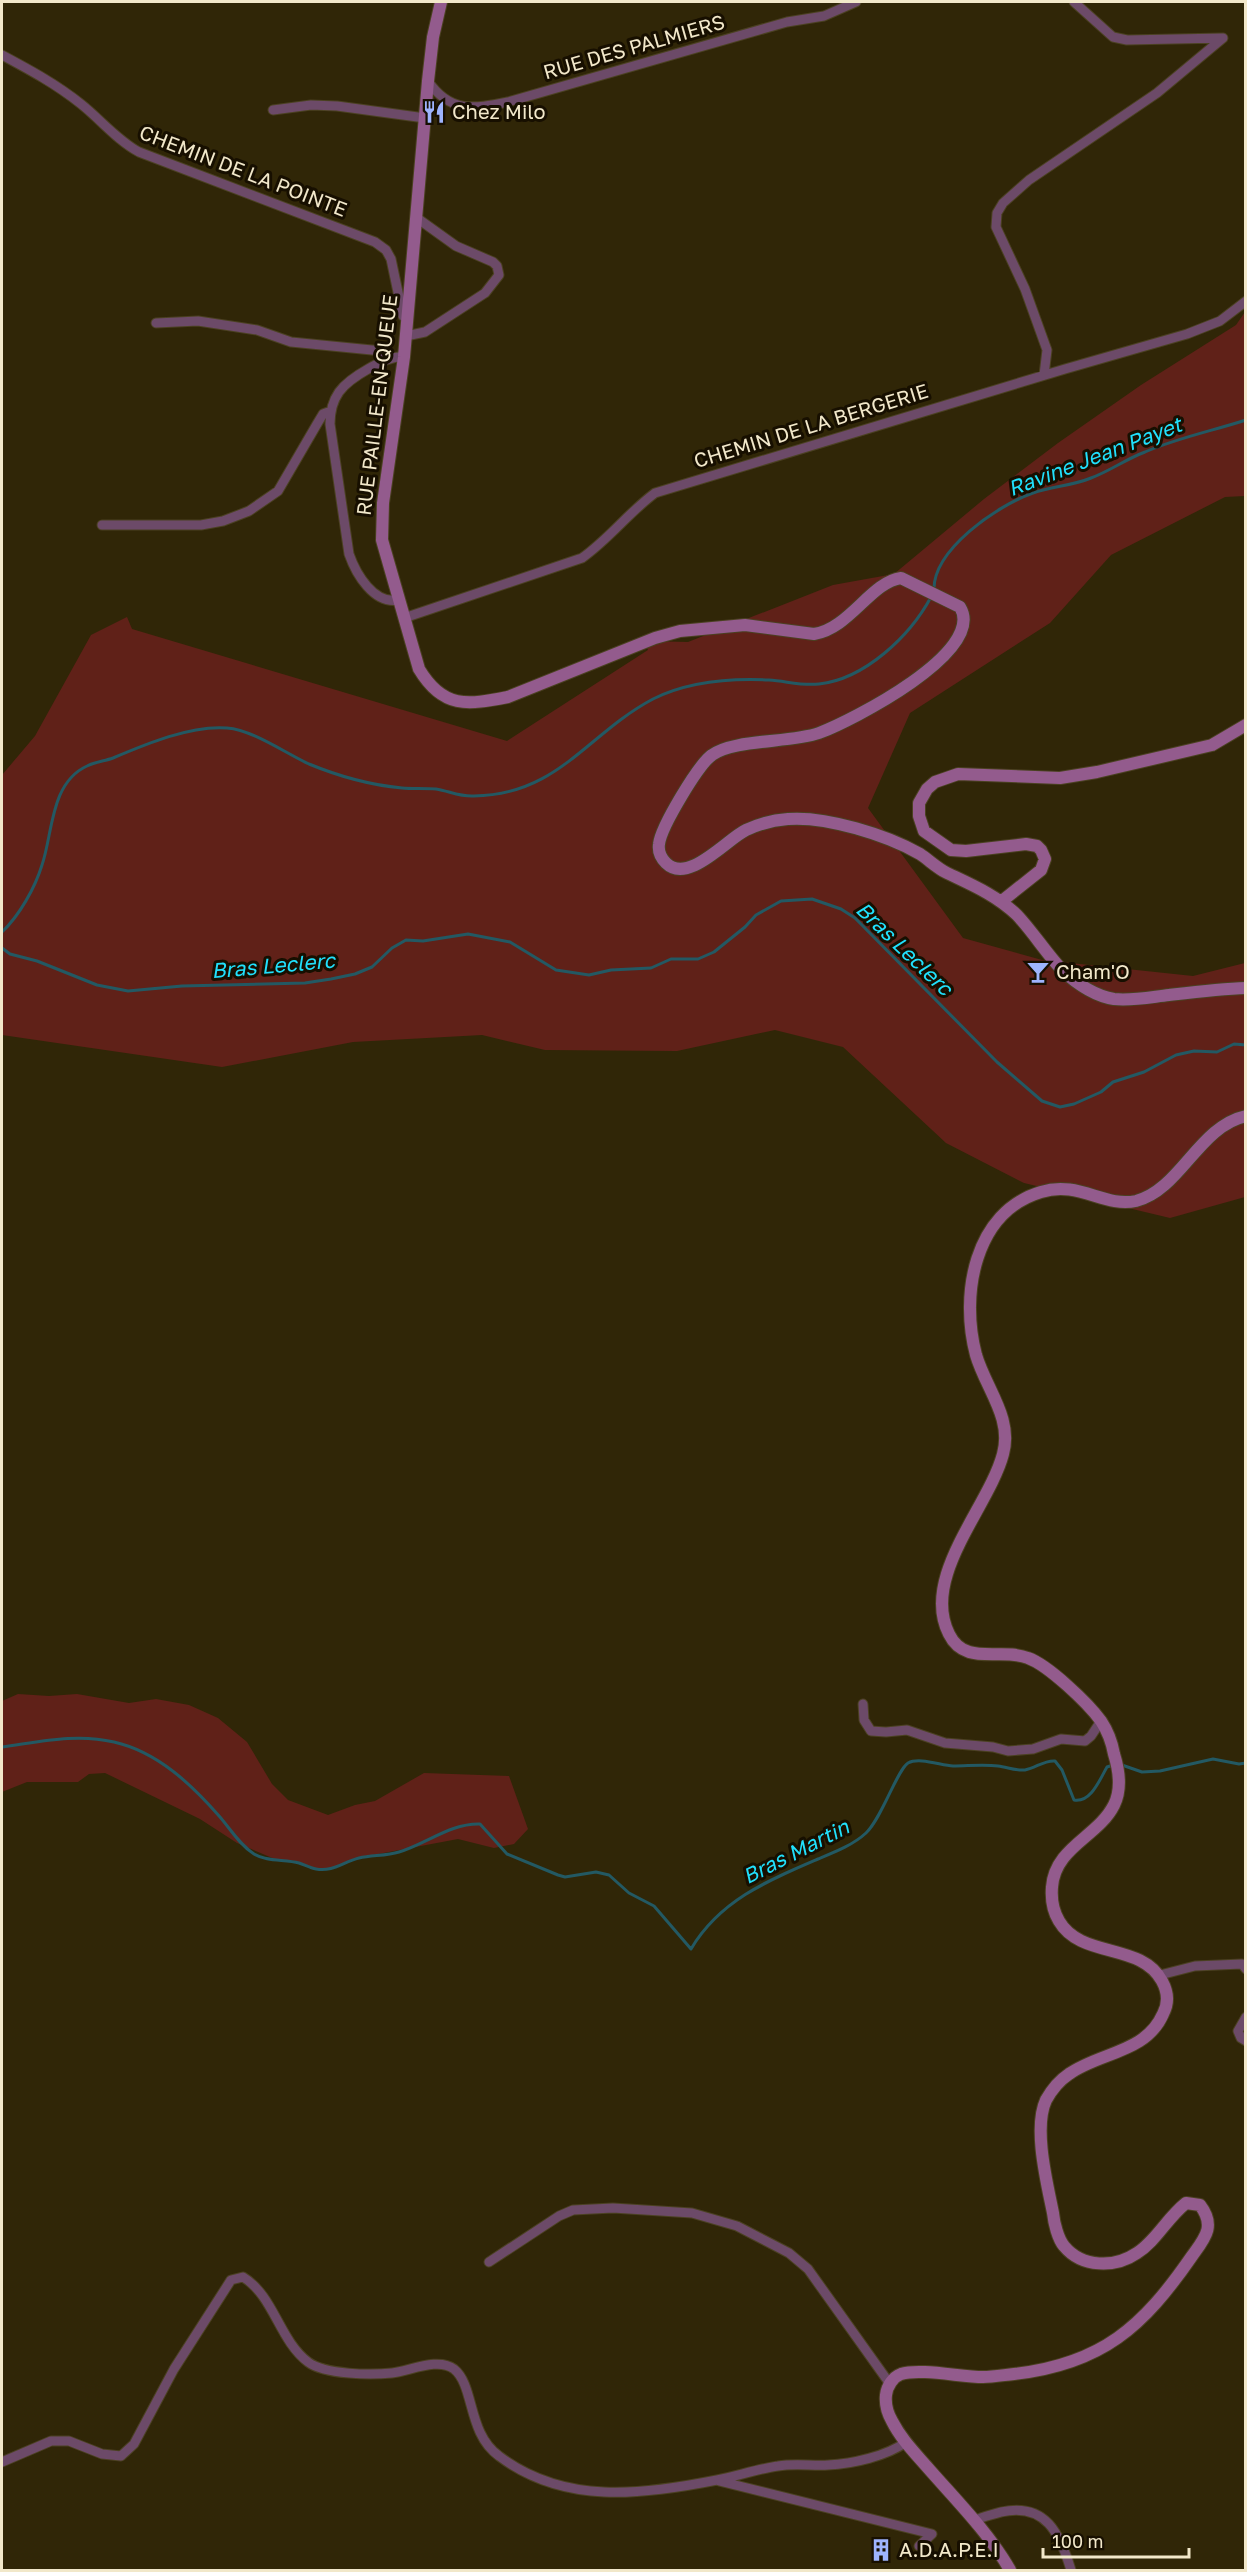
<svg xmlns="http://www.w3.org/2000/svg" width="1247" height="2572" font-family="'Golos Text',sans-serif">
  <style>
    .green { fill: #602118 }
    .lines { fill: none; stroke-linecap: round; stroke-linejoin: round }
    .stream { stroke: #235963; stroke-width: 3 }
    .street-casing { stroke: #4b4122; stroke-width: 11 }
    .secondary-casing { stroke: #4b4122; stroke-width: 14 }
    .street { stroke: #6c4a68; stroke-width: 9 }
    .secondary { stroke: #935b8d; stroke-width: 12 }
    .labels { text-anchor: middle; stroke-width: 6; stroke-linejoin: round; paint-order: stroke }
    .street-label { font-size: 20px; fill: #f2e8ca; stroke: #170f00 }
    .poi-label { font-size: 20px; fill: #f2e8ca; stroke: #170f00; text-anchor: start }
    .water-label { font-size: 21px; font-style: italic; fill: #21e0fc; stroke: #170f00 }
  </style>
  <rect width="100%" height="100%" fill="#302607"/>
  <!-- green -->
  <path class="green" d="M1245,312V496L1225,497L1111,555L1050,623L910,713L868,808L963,938L1042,960L1193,976L1245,963V1197L1170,1218L1024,1183L946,1143L843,1047L775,1030L677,1051L545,1050L482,1035L353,1042L222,1067L2,1035V775L35,736L91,635L127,617L132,629L507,741L648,650L645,641L688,642L833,585L894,574L984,499L1058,443L1141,385L1236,325Z
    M18,1694L49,1696L77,1694L129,1703L156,1699L189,1705L218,1718L247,1742L272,1784L288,1800L328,1815L355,1805L375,1801L424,1773L509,1776L528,1829L514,1844L494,1848L458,1839L357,1858L333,1868H314L296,1861L277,1860L237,1843L200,1819L105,1773L89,1774L78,1782H27L2,1792V1701Z"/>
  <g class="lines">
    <!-- stream -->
    <path class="stream" d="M934,591C932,550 998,505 1033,493C1052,486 1072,486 1091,478C1110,471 1126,459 1145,452C1177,438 1212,431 1246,420
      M2,932C19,916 35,888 42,865C53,833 50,783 87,766C95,762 105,761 113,758C146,744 191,725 227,728C253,730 285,753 309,764C338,776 370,785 402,788C413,789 424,788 436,789C449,791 460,797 474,796C558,795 587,734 653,699C689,681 729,678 769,680C786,681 801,686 819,684C865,679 910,636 931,597
      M2,948L10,954L37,961L97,985L128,991L182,986L305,983L331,979L355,974L372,967L392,948L406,940L423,941L468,934L510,942L556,970L589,975L611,970L651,968L671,959H698L714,952L745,927L756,915L781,901L812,899L841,909L855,918L997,1062L1042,1101L1060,1107L1074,1104L1101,1092L1113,1082L1144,1072L1176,1055L1194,1051L1217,1052L1234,1044L1246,1045
      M2,1747C39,1742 76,1733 114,1742C158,1752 192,1785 220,1817C231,1830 240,1845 254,1854C267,1862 285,1859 299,1863C305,1865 310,1868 316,1869C333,1872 343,1862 359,1858C372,1855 386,1856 399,1852C426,1844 451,1823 480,1824L507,1854L558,1875L565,1877L596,1872L609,1875L629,1893L654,1906L691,1949C720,1900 769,1880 818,1859C835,1852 853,1845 866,1833C882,1818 897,1770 908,1763C919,1757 940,1765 953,1766C968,1766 983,1764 998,1766C1007,1767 1016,1771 1025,1770C1036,1768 1044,1760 1055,1761L1062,1770L1074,1800C1091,1803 1100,1779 1107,1767L1113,1765
      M1119,1764L1142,1772L1160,1771L1213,1759L1239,1764L1246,1763"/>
    <!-- street casing -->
    <g class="street-casing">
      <path id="street" d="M1074,2L1113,37L1127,40L1223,38
        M2,55C30,70 56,84 81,104C101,120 117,140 139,152L375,242L386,250L391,259L403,316L408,318
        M428,81C450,113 473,109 508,102L787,22L824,16L856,2
        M273,110L311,105L337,106L425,118
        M156,323L198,321L257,330L291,342L382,351L387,358
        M406,336L425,332L485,293L499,275L497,266L493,262L456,246L417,218
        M1044,375L1047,350L1025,289L996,227L997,213L1003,203L1029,180L1157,93L1223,38
        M102,525H201L223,521L249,511L278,491L317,424L323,414L331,411
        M399,600C374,605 356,574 349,554L330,424C330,412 332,402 339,392C349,378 387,355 404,357
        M404,618L582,558C610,538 628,513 655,493L1065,369L1187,334L1220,321L1246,301
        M863,1704L864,1720L871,1731L886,1732L907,1730L945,1743L993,1747L1008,1751L1033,1749L1061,1739L1085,1741L1091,1736L1101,1721
        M1160,1975L1195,1966L1242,1964L1246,1969
        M1246,2017L1238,2031L1241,2038L1246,2041
        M489,2262L559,2216L573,2210L613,2208L692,2213L737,2226L789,2253L808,2269L890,2384
        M2,2462L51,2441H69L102,2454L121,2456L134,2444L174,2369L231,2280L243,2277C274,2296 279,2340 308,2362C325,2375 372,2375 392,2373C410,2371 438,2357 454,2369C475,2386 467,2433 499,2456C564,2505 642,2495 717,2480C737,2476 758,2469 778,2466C795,2463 812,2466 828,2465C852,2464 887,2456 906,2442
        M719,2481L932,2534L919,2546
        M974,2521C982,2516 992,2515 1001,2512C1046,2502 1060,2534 1071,2570"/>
    </g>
    <!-- secondary casing -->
    <g class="secondary-casing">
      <path id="secondary" d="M441,2L433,37L428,81L404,357L383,503L382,540L419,669C443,709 467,705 508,697L655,638L680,631L745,625L814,634C849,629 871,582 901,578L960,607C987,652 851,721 819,733C791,743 733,739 712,755C698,765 661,827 659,844C658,851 661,858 666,863C688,885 727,839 746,830C759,824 774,820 788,819C826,816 887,835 920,854C929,860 937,868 947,873C972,885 996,895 1017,915C1033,932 1046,953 1062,970C1076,983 1095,996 1114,999C1132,1001 1151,997 1169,995C1195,992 1220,989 1246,988
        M1002,901L1041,870L1045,859L1041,850L1037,846L1026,844L966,851L951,850L924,831L919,816V803L927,789L935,782L958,774L1060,778L1097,772L1212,745L1246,725
        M1010,2570C989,2533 956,2500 928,2468C915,2453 901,2439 892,2421C888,2414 885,2404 886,2395C887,2386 893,2377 901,2374C920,2368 961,2377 983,2377C993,2377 1004,2375 1014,2374C1102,2364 1143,2327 1192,2256C1205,2238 1216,2226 1200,2205L1186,2203C1167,2218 1156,2241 1137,2253C1115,2268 1082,2268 1064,2246C1058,2239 1054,2223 1053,2213C1047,2183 1033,2128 1046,2100C1051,2091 1060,2080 1069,2074C1100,2052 1146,2053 1163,2014C1169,2003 1168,1992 1162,1981C1141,1942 1081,1959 1059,1921C1053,1911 1051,1899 1052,1887C1055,1847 1098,1837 1114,1805C1122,1789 1119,1770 1114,1754C1112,1743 1107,1730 1101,1721C1088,1703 1048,1665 1028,1658C1001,1647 965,1667 949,1634C920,1577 989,1507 1003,1454C1013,1418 986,1389 976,1355C960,1295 974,1212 1041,1192C1079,1180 1104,1208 1136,1201C1180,1190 1199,1126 1246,1116"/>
    </g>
    <!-- street -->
    <use href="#street" class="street"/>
    <!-- secondary -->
    <use href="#secondary" class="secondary"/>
  </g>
  <!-- icons -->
  <defs>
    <g id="restaurant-bare" transform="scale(1.8)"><path d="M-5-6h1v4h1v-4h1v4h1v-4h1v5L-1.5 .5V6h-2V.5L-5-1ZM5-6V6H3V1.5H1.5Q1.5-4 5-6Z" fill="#9eb4fd" stroke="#170f00" stroke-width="2.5" paint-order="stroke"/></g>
    <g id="bar-bare" transform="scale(1.8)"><path d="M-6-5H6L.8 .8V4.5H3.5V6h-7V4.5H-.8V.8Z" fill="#9eb4fd" stroke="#170f00" stroke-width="2.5" paint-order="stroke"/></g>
    <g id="building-bare" transform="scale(1.8)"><path d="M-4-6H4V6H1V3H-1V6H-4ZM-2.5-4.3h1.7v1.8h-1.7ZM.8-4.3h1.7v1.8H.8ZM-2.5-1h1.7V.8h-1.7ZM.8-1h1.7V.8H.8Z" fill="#9eb4fd" stroke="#170f00" stroke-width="2.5" paint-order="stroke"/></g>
  </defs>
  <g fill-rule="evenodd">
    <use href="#restaurant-bare" x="434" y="112"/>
    <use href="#bar-bare" x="1038" y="972"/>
    <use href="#building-bare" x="881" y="2550"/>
  </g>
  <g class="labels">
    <!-- street labels -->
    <g class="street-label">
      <text transform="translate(634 47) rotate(-16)" y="7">RUE DES PALMIERS</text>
      <text transform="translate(243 171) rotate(21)" y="7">CHEMIN DE LA POINTE</text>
      <text transform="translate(377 405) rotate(-83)" y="7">RUE PAILLE-EN-QUEUE</text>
      <text transform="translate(811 426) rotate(-17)" y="7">CHEMIN DE LA BERGERIE</text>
    </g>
    <!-- poi labels -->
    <g class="poi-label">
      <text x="452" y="119">Chez Milo</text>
      <text x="1056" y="979">Cham'O</text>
      <text x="899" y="2557">A.D.A.P.E.I</text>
    </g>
    <!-- water labels -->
    <g class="water-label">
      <text transform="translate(1095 457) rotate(-21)" y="7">Ravine Jean Payet</text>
      <text transform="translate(904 949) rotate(44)" y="7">Bras Leclerc</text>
      <text transform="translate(273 966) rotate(-5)" y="7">Bras Leclerc</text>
      <text transform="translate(796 1852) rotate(-27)" y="7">Bras Martin</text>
    </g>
  </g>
  <!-- border -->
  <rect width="1247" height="2572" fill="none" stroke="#f2e8ca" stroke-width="6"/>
  <!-- scale -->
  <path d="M1043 2548v9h146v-9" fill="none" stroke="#f2e8ca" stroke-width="3"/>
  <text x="1052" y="2548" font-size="18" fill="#f2e8ca" stroke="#170f00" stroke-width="4.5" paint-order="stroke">100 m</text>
</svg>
